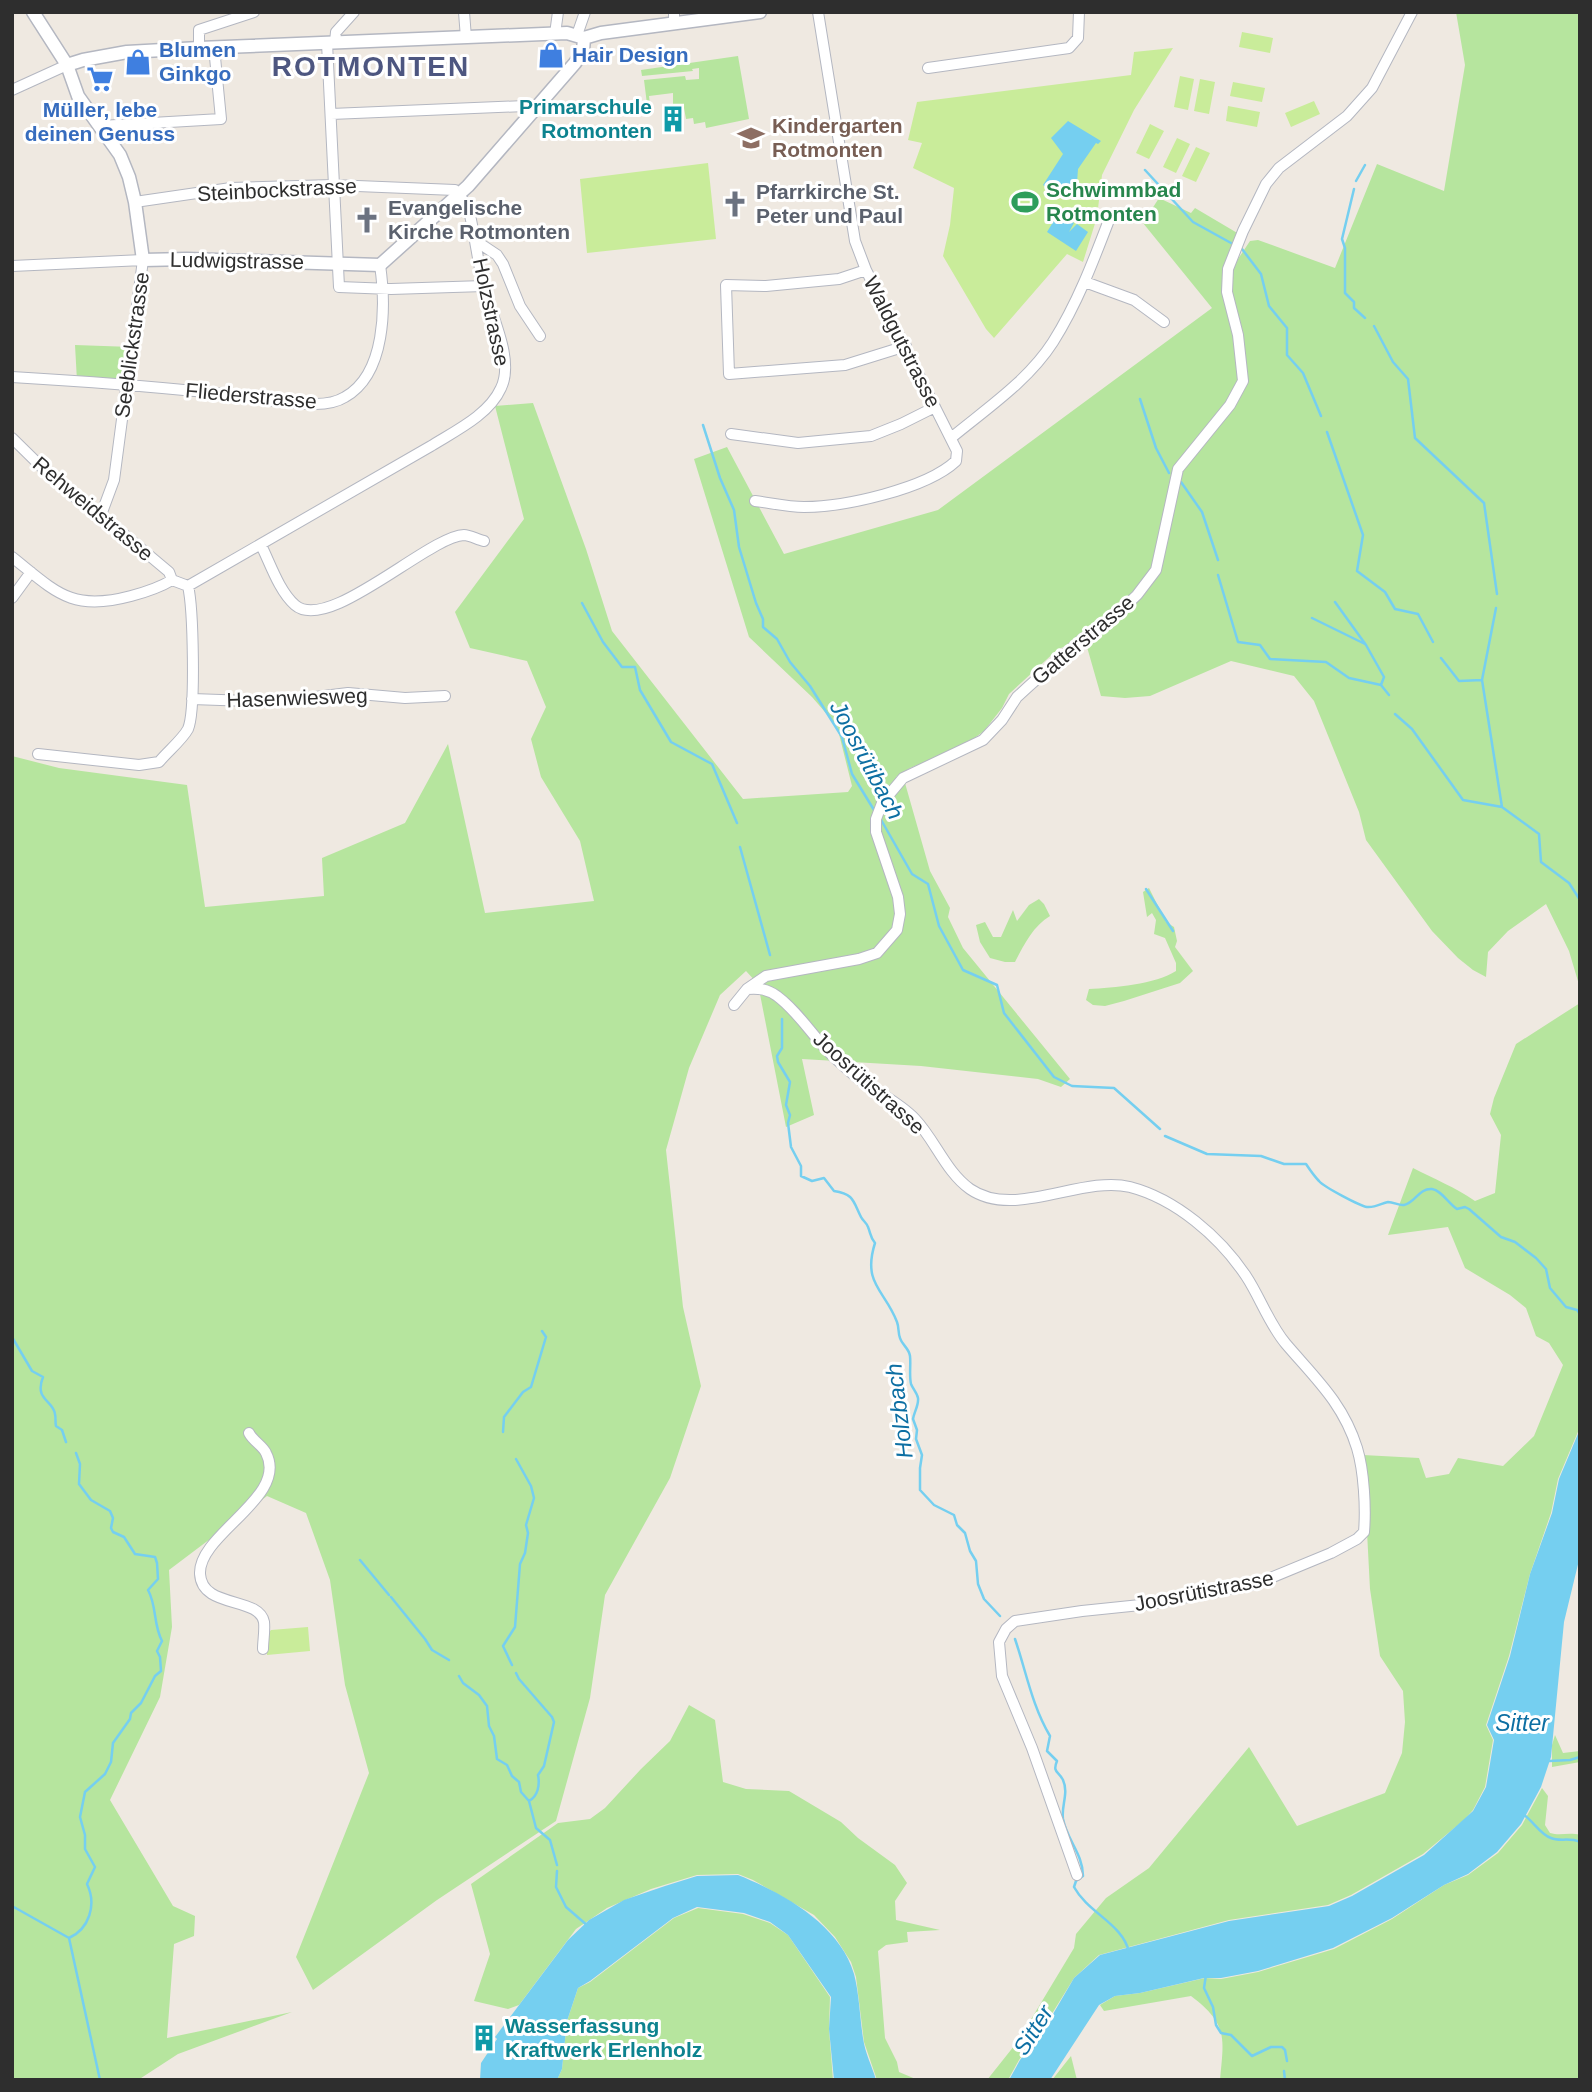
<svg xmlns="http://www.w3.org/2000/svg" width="1592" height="2092" font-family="Arial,sans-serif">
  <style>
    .green { fill: #b6e59e }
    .pitch { fill: #c9ec9a }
    .water { fill: #75cff0 }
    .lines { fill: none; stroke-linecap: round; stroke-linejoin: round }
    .stream { stroke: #75cff0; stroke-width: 2.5 }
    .minor-casing { stroke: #b4b7c1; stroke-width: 12 }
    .tertiary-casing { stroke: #b4b7c1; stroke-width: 15 }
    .minor { stroke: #fff; stroke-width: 10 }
    .tertiary { stroke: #fff; stroke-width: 12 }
    .labels { text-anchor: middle; stroke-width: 6; stroke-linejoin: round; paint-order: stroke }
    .shop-label { font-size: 21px; font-weight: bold; fill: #366cbe; stroke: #fff; text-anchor: start }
    .culture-label { font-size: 21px; font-weight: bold; fill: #0d838f; stroke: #fff; text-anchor: end }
    .education-label { font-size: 21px; font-weight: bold; fill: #785e54; stroke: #fff; text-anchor: start }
    .street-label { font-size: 21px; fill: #2e2e2e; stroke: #fff }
    .leisure-label { font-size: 21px; font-weight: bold; fill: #27864d; stroke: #fff; text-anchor: start }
    .worship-label { font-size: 21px; font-weight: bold; fill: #5b616d; stroke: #fff; text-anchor: start }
    .water-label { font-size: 23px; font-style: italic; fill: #0d6fa3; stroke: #fff }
    .district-label { font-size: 28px; font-weight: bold; letter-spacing: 2px; fill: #4d5680; stroke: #fff }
  </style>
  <rect width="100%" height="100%" fill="#efe9e1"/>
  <!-- green -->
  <path class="green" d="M1456,12H1580V988L1569,951L1546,904L1508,931L1488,952L1486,977L1473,970L1458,958L1432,931L1366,840L1359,812L1314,701L1294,676L1231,661L1150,696L1125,698L1101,696L1087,647L1082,640L1160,571L1180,469L1247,381L1231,292L1232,268L1250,241L1258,240L1335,268L1377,164L1444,191L1465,65Z
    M738,56L749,119L706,128L705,122L694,124L693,118L686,119L684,108L673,109V93L649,96L650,104H647L644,80L685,76L686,80L699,79V68L692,69L693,71L642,76L641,70Z
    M1159,198L1191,213L1195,208L1239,234L1223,269V297L1240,365L1241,381L1210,427L1176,468L1160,527L1154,570L1134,595L1080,639L1057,650L1009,694L1002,708L984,731L961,748L910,768L896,777L905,783L930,871L950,908L948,917L963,948L1070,1079L1061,1087L1038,1079L921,1066L802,1059L814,1115L786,1127L758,984L746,971L720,995L689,1068L666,1150L683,1307L701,1386L670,1478L605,1595L590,1698L556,1821L437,1900L313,1990L296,1957L369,1773L345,1685L330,1580L306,1513L267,1496L169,1570L172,1627L160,1697L110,1800L173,1906L195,1916L194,1936L174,1944L167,2038L292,2012L178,2054L138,2080H12V756L59,768L187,785L205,907L324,896L322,858L405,823L448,744L485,913L594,901L580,841L541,777L531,739L546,707L527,661L470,648L455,612L524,519L495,406L533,403L586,549L612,631L743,799L848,792L852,786L837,726L812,697L749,637L694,459L727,447L784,554L938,510L1212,308L1143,223Z
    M75,345L132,347L127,386L77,381Z
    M1149,888L1166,922L1174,927L1177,941L1175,947L1193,971L1180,983L1124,1001L1105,1006L1093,1005L1086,1000L1089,989C1113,988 1156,984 1176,971V963L1165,938L1154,934L1156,920L1152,913L1147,917L1143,892Z
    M1039,899L1044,904L1050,916C1033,926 1024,945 1015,962H1005L990,958L980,942L976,925L985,922L993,937H1001L1013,910L1017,921L1029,905Z
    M1580,1003V1427L1558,1479L1551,1513L1530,1574L1509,1656L1486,1725L1493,1740L1485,1787L1473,1810L1464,1820L1423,1854L1351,1895L1328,1905L1229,1920L1099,1955L1074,1978L1045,2025L1019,2060L1008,2080H987L1018,2041L1074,1948L1076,1934L1106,1898L1149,1868L1249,1747L1297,1826L1385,1793L1402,1753L1405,1722L1403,1691L1380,1656L1370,1589L1363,1455L1419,1458L1426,1478L1449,1474L1458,1458L1503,1466L1534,1436L1563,1365L1549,1343L1536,1336L1526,1308L1510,1295L1465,1268L1448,1227L1388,1235L1413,1168C1434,1179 1455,1187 1475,1201L1495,1193L1501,1135L1490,1114L1494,1098L1516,1044Z
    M689,1705L715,1720L723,1782L746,1789L789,1791L841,1822L858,1838L895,1865L907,1883L895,1901L896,1920L940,1930L907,1932L908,1942L886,1945L878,1951L885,2038L897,2062L899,2072L918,2080H877L864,2042L856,1977L851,1962L835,1937L814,1915L753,1880L738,1874L697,1875L651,1889L607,1908L576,1929L519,2005L508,2009L474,2001L490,1954L471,1884L558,1823L590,1819L605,1808L641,1769L670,1741Z
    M1555,1735L1563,1753L1580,1751V1762L1552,1767V1745Z
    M1542,1788L1548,1796L1545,1825L1550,1833C1560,1836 1569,1832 1580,1835V2080H1220C1224,2037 1228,2024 1191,1996L1104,2011L1100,2005L1115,1996L1140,1993L1205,1978L1221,1979L1258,1972L1334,1949L1392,1919L1444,1885L1468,1875L1498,1853L1522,1825Z
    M698,1908L743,1914L770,1923L788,1935L830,1997L829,2029L833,2080H557L562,2069L567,2021L578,1988L590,1982L674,1918Z
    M1071,2056L1077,2080H1052Z"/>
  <!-- pitch -->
  <path class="pitch" d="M1242,32L1273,38L1270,53L1239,47Z
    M1173,48L1134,110L1102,175L1097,217L1083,262L1067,254L994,338L986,329L943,256L950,225L954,188L913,168L922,143L908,140L917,102L1131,75L1134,52Z
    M1180,76L1194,79L1188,110L1174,107Z
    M1200,79L1215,82L1209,114L1194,111Z
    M1233,82L1265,88L1262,102L1230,96Z
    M1314,101L1320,114L1291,127L1285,113Z
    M1228,106L1260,112L1257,127L1226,121Z
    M1150,124L1164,131L1149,159L1136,153Z
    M1177,138L1190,144L1176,173L1163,167Z
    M1196,147L1210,153L1196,182L1182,176Z
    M708,163L716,239L587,253L580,179Z
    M308,1627L310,1651L267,1655V1635L271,1630Z"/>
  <!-- water -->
  <path class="water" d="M1068,121L1101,141L1098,144L1096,143L1078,169L1076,197H1061L1043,185L1063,154L1051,138Z
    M1058,214L1074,223L1069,232L1077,224L1088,232L1076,251L1047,232Z
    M1580,1429V1556L1564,1622L1551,1757L1541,1787L1521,1824L1497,1852L1468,1874L1444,1885L1392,1918L1333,1948L1258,1971L1221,1978H1204L1140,1993L1115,1996L1099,2005L1050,2080H1009L1020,2060L1046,2026L1074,1978L1100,1955L1229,1921L1329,1906L1352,1896L1424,1855L1473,1811L1486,1787L1494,1740L1487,1725L1510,1656L1530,1574L1552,1513L1559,1479Z
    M738,1875C783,1893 840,1925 854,1974C859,1992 860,2019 863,2038C865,2053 872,2066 876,2080H834L829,2029L831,1997L788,1935L770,1922L744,1913L697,1907L673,1918L590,1981L578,1988L567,2021L562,2069L557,2080H480L481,2063L497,2039L495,2037L568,1940L589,1920L624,1900L665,1886L697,1876Z"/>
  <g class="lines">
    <!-- stream -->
    <path class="stream" d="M1145,170L1193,222L1231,243
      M1356,181L1365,165
      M1354,189L1342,239L1345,248V293L1354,302V308L1365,318
      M1242,249L1261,274L1269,306L1287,328V355L1303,373L1321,416
      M1374,326L1393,362L1408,379L1415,438L1484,503L1497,594
      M1140,399L1156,448L1169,473
      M703,425L720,478L734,510L739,547L756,603L763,619V627L777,639L790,662L810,686L842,737L852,774L874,810
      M1327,432L1363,535L1357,571L1385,592L1395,609L1418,614L1433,642
      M1181,482L1202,512L1218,560
      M1218,575L1238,642L1260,645L1270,659L1326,662L1349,678L1381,685L1389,695
      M1335,602L1366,645L1384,677L1381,685
      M582,603L603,642L622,667H635L640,690L671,742L712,764L737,823
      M1496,608L1482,680L1502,807
      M1312,618L1365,644
      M1441,658L1459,681L1482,680
      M1395,714L1412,729L1463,800L1502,807L1539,834L1541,862L1569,883L1580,900
      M880,818L912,874L928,884L939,926L963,970L997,985L1004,1013L1054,1077L1072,1086L1114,1088L1160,1129
      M740,847L770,955
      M1146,889L1173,931
      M782,1019V1048L777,1056L778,1062L790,1082L786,1105L790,1115L788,1123L791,1147L801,1166V1176L812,1181L824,1178L834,1191C854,1194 853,1201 861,1217C863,1221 867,1223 868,1227C871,1234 870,1237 875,1243C862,1284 885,1290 897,1322C899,1327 898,1333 900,1338C902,1345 909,1348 910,1356C911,1365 909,1375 911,1384C913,1389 917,1393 918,1398C919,1405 914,1412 913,1419L917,1430L916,1439L922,1455L920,1468V1490L934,1505L954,1515L957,1525L965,1533L970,1551L976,1561L978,1584L984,1599L1000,1616
      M1165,1136L1207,1154L1261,1156L1284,1164H1306C1310,1170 1314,1176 1319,1181C1324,1187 1360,1206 1367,1207C1375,1208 1382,1203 1388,1202C1394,1202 1399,1206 1404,1205C1415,1203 1419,1188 1432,1189C1441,1190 1448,1203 1457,1209L1465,1207L1469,1209L1501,1237L1515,1242L1536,1258L1546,1269L1550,1288L1566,1307L1577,1310L1580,1314
      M12,1337L32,1371L43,1377C34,1400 53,1400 55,1414C56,1418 55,1422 56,1426L62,1430L66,1442
      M503,1432L504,1417L523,1392L531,1387L546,1337L542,1331
      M360,1560L389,1595
      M391,1597L425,1639L432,1650L449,1660
      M1015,1639C1026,1671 1032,1706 1050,1736L1047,1751L1057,1761C1052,1773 1059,1771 1063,1780C1069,1793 1061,1806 1063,1819C1067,1840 1083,1854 1083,1876L1076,1881L1074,1887C1088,1913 1123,1924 1129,1952
      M512,1665L503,1646L515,1627L520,1564L525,1553L528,1533L526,1525L534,1498L531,1486L516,1459
      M516,1673L519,1679L552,1717L554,1722L544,1766L538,1775C540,1785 538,1796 529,1801
      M459,1676L463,1683L479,1695L487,1706L489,1726L494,1736L497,1759L507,1765L512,1776L519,1782L521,1792L529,1801L536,1828L550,1840L557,1865
      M1549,1761L1570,1760L1580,1757
      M1524,1815C1533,1821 1541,1835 1551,1838C1560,1842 1569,1837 1580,1842
      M557,1871L556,1887L566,1907L588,1926
      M12,1906L69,1938L100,2080
      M69,1938C89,1929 97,1905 87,1884L95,1867L85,1849V1835L80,1817L85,1792L105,1774L111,1762L113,1743L130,1719L131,1713L141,1703L155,1676L161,1671L160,1657L157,1651L162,1641C153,1624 157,1606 148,1590L158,1579L157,1563L155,1557L135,1554L124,1537L113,1532L111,1528L113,1518L110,1511L91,1500L79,1484L80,1464L76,1453
      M1206,1975L1204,1988L1213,2007L1216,2025L1221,2033L1231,2035L1252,2056L1271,2047H1282L1285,2050L1287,2061
      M1284,2071L1285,2080"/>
    <!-- minor casing -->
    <g class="minor-casing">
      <path id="minor" d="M464,12L466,38
        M674,12V24
        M555,34L558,12
        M577,35L585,12
        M335,42L336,32L354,12
        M327,43L339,287L391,289L484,286
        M199,48V30L254,12
        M928,68L1069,48L1078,38L1079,12
        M12,90L67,65
        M331,114L525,106L533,109
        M100,126L221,119L214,47
        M135,202L231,188L333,185L455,190L467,205L470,215C475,238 478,261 483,284C490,313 515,359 501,388C489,415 455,431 431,446L188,586L172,580
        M476,241L497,255L503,264L520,306L540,336
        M12,266L143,260L114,480L101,515
        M866,270L839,279L766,286L726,285L729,374L845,365L906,346
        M1085,282L1134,300L1164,322
        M12,377C80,381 147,386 214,393C247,396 281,404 315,404C324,404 337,402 345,397C386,374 386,306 380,265
        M731,434L798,443L871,436L901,424L935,407
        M12,438L66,491L101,515L169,572L172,580
        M951,438C986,409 1028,381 1053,342C1077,304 1093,262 1109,220
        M755,501C771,503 788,507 804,507C844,507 926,489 956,461L957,451L866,270L855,241L818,12
        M261,545C270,563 279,591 295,605C328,634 429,536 464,535C470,535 478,540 484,541
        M12,557C56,592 71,612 131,596C146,592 159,588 172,580
        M12,598L31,572
        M192,699L275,702L348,693L405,698L445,696
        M38,754L139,765L159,762C167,752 182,740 188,729C196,710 193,607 188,586
        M747,989C759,988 767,989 777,996C800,1013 814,1039 835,1058C844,1066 853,1075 863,1082C880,1094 900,1103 915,1119C935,1140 946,1172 970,1189C1015,1220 1081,1175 1130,1187C1176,1199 1220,1237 1246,1276C1260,1297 1269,1324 1286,1344C1315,1378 1343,1403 1357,1448C1364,1471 1366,1508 1364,1532L1357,1539L1331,1553L1256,1584L1150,1604L1082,1611L1015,1621L1006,1629L999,1642L1002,1676L1032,1748L1077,1875
        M734,1005L747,989L766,976L859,959L877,953L897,930L900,914L898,897L876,832V819L882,803L903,778L983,740L1002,720L1017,697L1029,686L1081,640L1113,618L1137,595L1156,570L1178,469L1230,405L1243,381L1238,335L1227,292L1228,269L1243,231L1266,184L1279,168L1347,116L1372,88L1412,12
        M249,1433C253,1441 263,1446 266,1453C289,1497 198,1534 200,1574C202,1609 259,1596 264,1622C265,1631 263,1641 263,1649"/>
    </g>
    <!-- tertiary casing -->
    <g class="tertiary-casing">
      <path id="tertiary" d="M33,12L67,65L78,96L120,155L129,177L135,202L143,260L187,259L380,265L468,186L575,63L583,51L584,38
        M67,65L83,60L127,52L199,48L567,33L584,38L601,33L760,12"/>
    </g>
    <!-- minor -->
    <use href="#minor" class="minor"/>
    <!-- tertiary -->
    <use href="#tertiary" class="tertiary"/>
  </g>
  <!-- icons -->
  <defs>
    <g id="shop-bare" transform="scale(2.1)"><path d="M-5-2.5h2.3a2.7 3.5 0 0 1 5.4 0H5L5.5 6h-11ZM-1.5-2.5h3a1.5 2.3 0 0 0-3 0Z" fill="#3f7fe0" stroke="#fff" stroke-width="2.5" paint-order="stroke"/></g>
    <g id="supermarket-bare" transform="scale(2.1)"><path d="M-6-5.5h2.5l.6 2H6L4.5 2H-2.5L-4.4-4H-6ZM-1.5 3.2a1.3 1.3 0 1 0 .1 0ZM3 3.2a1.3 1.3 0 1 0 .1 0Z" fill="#3f7fe0" stroke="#fff" stroke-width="2.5" paint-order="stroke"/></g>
    <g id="building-bare" transform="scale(2.1)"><path d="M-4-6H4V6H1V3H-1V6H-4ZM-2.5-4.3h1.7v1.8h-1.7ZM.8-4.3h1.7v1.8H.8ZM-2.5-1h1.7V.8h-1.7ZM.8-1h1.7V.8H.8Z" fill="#0f9aa8" stroke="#fff" stroke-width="2.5" paint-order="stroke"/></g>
    <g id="school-bare" transform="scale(2.1)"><path d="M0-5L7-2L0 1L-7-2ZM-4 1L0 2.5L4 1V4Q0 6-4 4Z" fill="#8d6e63" stroke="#fff" stroke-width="2.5" paint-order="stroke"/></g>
    <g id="stadium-bare" transform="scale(2.1)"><path d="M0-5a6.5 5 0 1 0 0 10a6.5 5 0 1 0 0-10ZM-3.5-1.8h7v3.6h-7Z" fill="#2e9e5b" stroke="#fff" stroke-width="2.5" paint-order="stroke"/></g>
    <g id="church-bare" transform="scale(2.1)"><path d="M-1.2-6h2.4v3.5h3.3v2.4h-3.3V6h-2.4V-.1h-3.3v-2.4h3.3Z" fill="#6b7280" stroke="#fff" stroke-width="2.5" paint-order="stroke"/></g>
  </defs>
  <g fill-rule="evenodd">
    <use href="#shop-bare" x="551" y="55"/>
    <use href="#shop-bare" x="138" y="62"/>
    <use href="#supermarket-bare" x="100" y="79"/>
    <use href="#building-bare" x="673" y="119"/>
    <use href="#school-bare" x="751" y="138"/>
    <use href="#stadium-bare" x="1025" y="202"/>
    <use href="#church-bare" x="735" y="204"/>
    <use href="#church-bare" x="367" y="220"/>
    <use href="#building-bare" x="484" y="2038"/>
  </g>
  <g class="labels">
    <!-- shop labels -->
    <g class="shop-label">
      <text x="159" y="57">Blumen<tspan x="159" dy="24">Ginkgo</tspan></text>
      <text x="572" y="62">Hair Design</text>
      <text x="100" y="117" text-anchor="middle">Müller, lebe<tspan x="100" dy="24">deinen Genuss</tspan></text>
    </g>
    <!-- culture labels -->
    <g class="culture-label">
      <text x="652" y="114">Primarschule<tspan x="652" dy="24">Rotmonten</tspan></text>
      <text x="505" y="2033" text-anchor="start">Wasserfassung<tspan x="505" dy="24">Kraftwerk Erlenholz</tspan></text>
    </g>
    <!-- education labels -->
    <g class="education-label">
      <text x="772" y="133">Kindergarten<tspan x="772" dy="24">Rotmonten</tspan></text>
    </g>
    <!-- street labels -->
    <g class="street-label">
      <text transform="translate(277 190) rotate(-3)" y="7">Steinbockstrasse</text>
      <text transform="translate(237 261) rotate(1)" y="7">Ludwigstrasse</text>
      <text transform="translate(491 312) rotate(78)" y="7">Holzstrasse</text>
      <text transform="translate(902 342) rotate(63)" y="7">Waldgutstrasse</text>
      <text transform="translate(132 345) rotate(-82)" y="7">Seeblickstrasse</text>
      <text transform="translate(251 396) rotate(5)" y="7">Fliederstrasse</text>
      <text transform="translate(93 509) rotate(40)" y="7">Rehweidstrasse</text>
      <text transform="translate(1083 640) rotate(-40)" y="7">Gatterstrasse</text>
      <text transform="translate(297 698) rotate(-2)" y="7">Hasenwiesweg</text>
      <text transform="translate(869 1083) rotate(42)" y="7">Joosrütistrasse</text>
      <text transform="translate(1204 1591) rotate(-11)" y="7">Joosrütistrasse</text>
    </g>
    <!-- leisure labels -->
    <g class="leisure-label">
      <text x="1046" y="197">Schwimmbad<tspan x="1046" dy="24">Rotmonten</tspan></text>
    </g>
    <!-- worship labels -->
    <g class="worship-label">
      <text x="756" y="199">Pfarrkirche St.<tspan x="756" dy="24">Peter und Paul</tspan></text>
      <text x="388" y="215">Evangelische<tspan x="388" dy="24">Kirche Rotmonten</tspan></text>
    </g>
    <!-- water labels -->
    <g class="water-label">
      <text transform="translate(867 760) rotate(62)" y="8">Joosrütibach</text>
      <text transform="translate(899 1411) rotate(-97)" y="8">Holzbach</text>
      <text x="1522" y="1731">Sitter</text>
      <text transform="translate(1033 2030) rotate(-58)" y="8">Sitter</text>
    </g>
    <!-- district labels -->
    <g class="district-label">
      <text x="371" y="76">ROTMONTEN</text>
    </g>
  </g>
  <!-- border -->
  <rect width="1592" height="2092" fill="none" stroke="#2e2e2e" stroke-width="28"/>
</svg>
